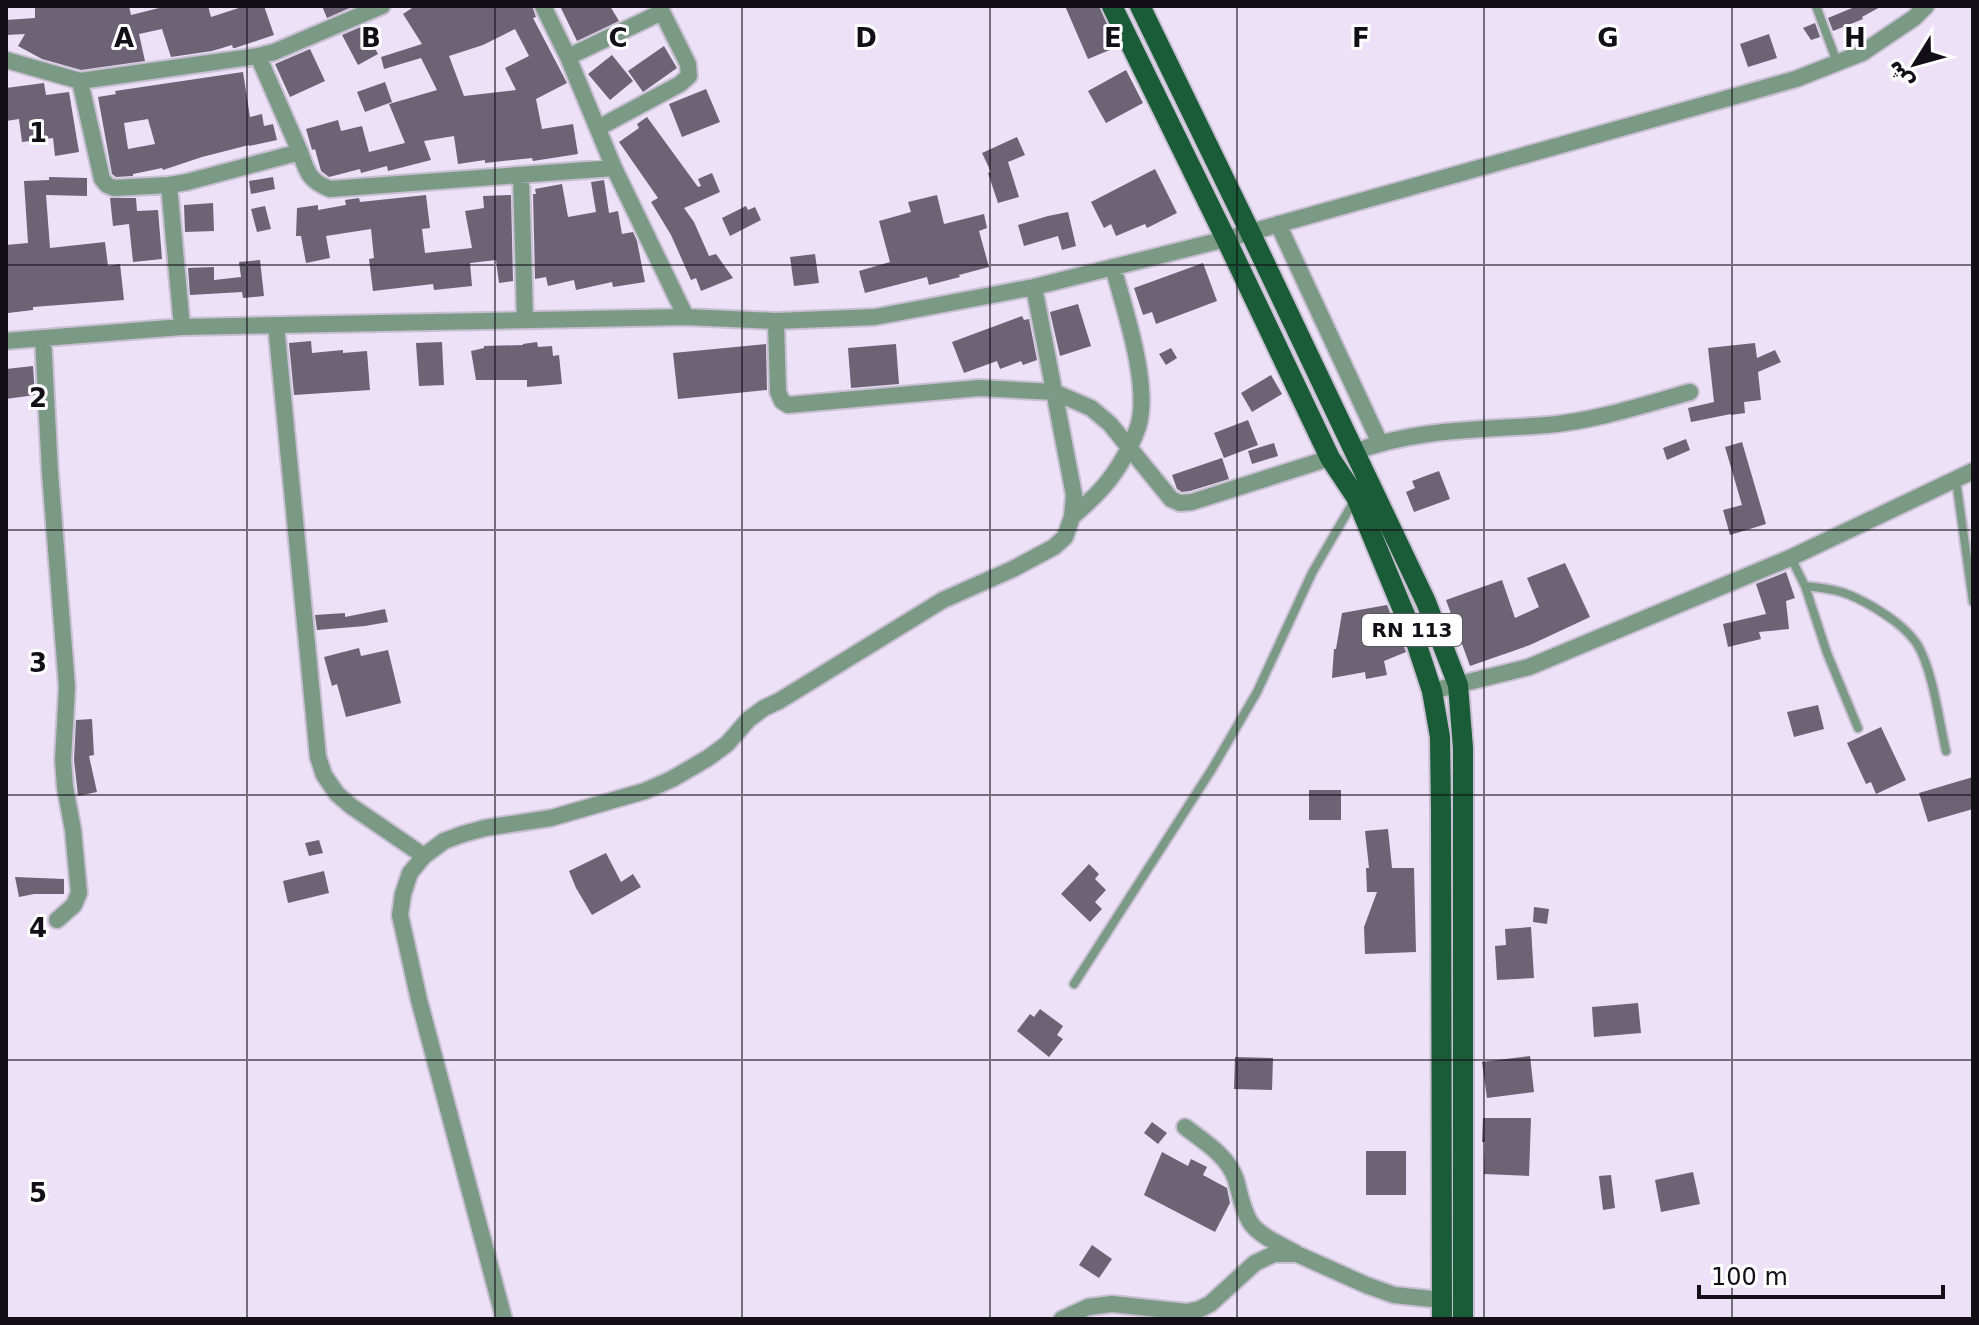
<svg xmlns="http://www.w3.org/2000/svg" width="1979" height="1325" font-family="'DejaVu Sans',Cairo,sans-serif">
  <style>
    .building { fill: #6c6375; fill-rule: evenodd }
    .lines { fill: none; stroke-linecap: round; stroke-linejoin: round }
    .service-casing { stroke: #c9bfd2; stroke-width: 12 }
    .minor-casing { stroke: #c9bfd2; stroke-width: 20 }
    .primary-casing { stroke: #c9bfd2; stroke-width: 24 }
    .service { stroke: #7b9a86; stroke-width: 8 }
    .minor { stroke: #7b9a86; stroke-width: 16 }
    .primary { stroke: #1a5b38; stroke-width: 20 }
    .grid { fill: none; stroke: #130f16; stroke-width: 2; stroke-opacity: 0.55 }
    .labels { text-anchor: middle; stroke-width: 6; stroke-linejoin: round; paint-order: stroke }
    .shield { fill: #fff; stroke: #5a575c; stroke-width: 2 }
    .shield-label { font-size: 20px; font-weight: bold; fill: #130f16 }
    .grid-label { font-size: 26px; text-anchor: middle; font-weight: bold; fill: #130f16; stroke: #fff; stroke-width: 6; stroke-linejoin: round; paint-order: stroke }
  </style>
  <rect width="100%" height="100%" fill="#ece1f6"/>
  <!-- building -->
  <path class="building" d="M35,6H129L131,15L159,8V6H208L211,17L245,6H264L274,35L235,48H233L232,45L212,51L171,57L162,29L139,34L145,61L81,70L42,59L18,46L25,34L6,35V20L35,18Z
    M322,6H354L327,18Z
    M415,6H532L536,17L533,18L567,83L536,99L542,129L573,124L578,154L533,161L532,158L485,163V160L458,164L454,136L424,141L431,160L388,171L387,166L361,173L360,169L329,177L321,171L315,149L312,150L306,129L338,120L341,131L362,126L369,152L405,143L389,104L437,90L421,58L384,69L381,57L422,44L403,14ZM515,29L529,56L505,68L516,90L464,96L449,56L483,45Z
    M560,6H610L619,21L577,41Z
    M1065,6H1099L1117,47L1088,59Z
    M1857,6H1882L1862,17L1863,19L1833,31L1828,18Z
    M1815,23L1820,37L1811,40L1803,28Z
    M363,26L378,54L358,65L342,35Z
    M1769,34L1777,58L1748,67L1740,44Z
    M664,46L677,68L643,92L628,71Z
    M310,49L325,81L290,97L275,64Z
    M612,55L633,81L610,100L588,74Z
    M1126,70L1143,103L1106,123L1088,91Z
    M243,72L250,117L262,114L264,126L273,124L277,140L249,146V145L202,157L163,170L162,168L133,174V176L116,177L112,174L98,97L116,94L115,91ZM148,119L155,144L128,149L124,123Z
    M385,82L392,102L365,112L357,92Z
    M44,83L46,95L69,92L79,152L55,156L53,138L22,142L19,119L6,121V88Z
    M706,89L720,122L682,137L669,104Z
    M647,117L698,187L701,186L698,179L712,173L720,192L684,208L694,222L709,256L716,254L733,278L701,291L696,278L691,280L671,235L651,202L658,198L619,142L639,128L637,124Z
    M1017,137L1025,155L1008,162L1019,197L998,203L988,173L991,172L982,153Z
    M1155,169L1177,213L1147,228L1145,224L1116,236L1111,224L1104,228L1091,202Z
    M49,177L87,178V196L46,195L50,248L105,242L108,266L120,264L124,300L33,307V310L8,313L6,291V245L28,243L24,181L49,180Z
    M273,177L275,189L251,194L249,181Z
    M604,180L609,213L618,211L622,234L633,232L637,241L645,282L613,287L612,282L576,290L574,280L548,286L546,277L535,279L533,194H536L535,189L562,184L568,217L596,212L591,182Z
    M426,195L430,228L422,229L425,253L472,248L465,211L484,208L483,196L511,195L513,281L499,283L496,260L470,263L472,286L434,290L433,284L373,291L369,259L374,258L371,229L326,236L330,258L306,263L301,236H296L297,208L318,205V210L346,205L345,200L359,198L360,202Z
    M937,195L944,224L984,214L987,228L979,231L989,267L959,275L960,277L929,285L927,277L865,293L859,271L890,262L879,221L911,212L908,202Z
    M110,198H136L137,211L158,210L162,259L133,262L129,224L113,226Z
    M213,203L214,231L185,232L184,205Z
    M265,206L271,229L257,232L251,209Z
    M746,206L748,210L755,207L761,220L730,236L722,218Z
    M1068,212L1076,246L1062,250L1058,236L1024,246L1018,225L1048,216Z
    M815,254L819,283L794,286L790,257Z
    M260,260L264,296L243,298L242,292L190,295L188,268L214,267V280L241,277L239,262Z
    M1203,263L1217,301L1156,324L1152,312L1143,315L1134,288Z
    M1078,304L1091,346L1060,356L1050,312Z
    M1022,316L1024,320L1029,319L1037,360L1023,365L1021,361L1000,369L997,361L964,373L952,342Z
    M311,341L312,353L343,350V353L367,351L370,390L294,395L289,343Z
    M442,342L444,385L419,386L416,343Z
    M537,342L538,347L552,346L553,356L559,355L562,384L527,387V380H476L471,351L484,348V346L523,345V344Z
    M1755,343L1757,358L1775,350L1781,362L1758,372L1761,400L1744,402L1745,413L1731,415V414L1691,422L1688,408L1714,402L1708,348Z
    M766,344L767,390L678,399L673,353Z
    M896,344L899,384L851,388L848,348Z
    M1171,348L1177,358L1166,365L1159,354Z
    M33,366L35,395L6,399V369Z
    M1271,375L1282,394L1252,412L1241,393Z
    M1248,420L1258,445L1224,458L1214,433Z
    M1686,439L1690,450L1667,460L1663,448Z
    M1742,442L1766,524L1730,535L1723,510L1742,505L1725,447Z
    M1274,443L1278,456L1252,464L1248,451Z
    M1222,458L1229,479L1190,491L1182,492L1177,489L1172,475Z
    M1439,471L1450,499L1414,512L1406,492L1415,488L1412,481Z
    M1565,563L1590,617L1530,645L1470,666L1446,600L1502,580L1515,618L1539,607L1527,578Z
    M1786,572L1795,598L1786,601L1789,629L1759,632L1761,639L1728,647L1723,624L1766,614L1756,584Z
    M1387,605L1406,652L1384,661L1387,675L1366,679L1365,672L1332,678L1334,649H1336L1342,613Z
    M385,609L388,622L365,626L317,630L315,615L345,613V617Z
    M359,648L361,656L388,650L401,703L346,717L337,684L332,686L324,657Z
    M1818,705L1824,729L1794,737L1787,712Z
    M92,719L94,755L89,756L97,792L78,796L74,760L76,720Z
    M1881,727L1906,780L1876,794L1871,782L1866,784L1847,743Z
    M1973,777V809L1928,822L1919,793Z
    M1309,790H1341V820H1309Z
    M1388,829L1392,868H1414L1416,952L1365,954L1364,927L1377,892H1367L1366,868H1369L1365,831Z
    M319,840L323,853L309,856L305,843Z
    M606,853L621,882L633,874L641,887L592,915L576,888L569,871Z
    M1089,864L1099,874L1095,879L1106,890L1095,902L1102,909L1090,922L1061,894Z
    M324,871L329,893L288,903L283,881Z
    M15,877L64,879V894H34L19,897Z
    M1534,907L1549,909L1547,924L1533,922Z
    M1531,927L1534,978L1497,980L1495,946L1506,945L1505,929Z
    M1638,1003L1641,1033L1594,1037L1592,1007Z
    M1040,1009L1063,1026L1057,1035L1063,1039L1049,1057L1017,1031L1030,1014L1034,1017Z
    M1530,1056L1534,1092L1487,1098L1482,1062Z
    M1235,1057L1273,1058L1272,1090L1234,1089Z
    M1483,1118H1531L1529,1176L1484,1174L1485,1142H1482Z
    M1152,1122L1167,1133L1158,1144L1144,1133Z
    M1366,1151H1406V1195H1366Z
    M1162,1152L1188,1166L1191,1159L1207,1167L1203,1175L1227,1188L1230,1203L1215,1232L1144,1195Z
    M1693,1172L1700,1204L1661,1212L1655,1180Z
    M1611,1175L1615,1208L1603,1210L1599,1176Z
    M1092,1245L1112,1259L1099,1278L1079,1265Z"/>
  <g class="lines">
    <!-- service casing -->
    <g class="service-casing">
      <path id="service" d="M1816,6L1837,62
        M1956,480L1973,602
        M1791,558L1805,586L1827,653L1858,728
        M1805,586C1836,589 1848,592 1875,608C1891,618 1906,628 1917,644C1933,670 1939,721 1946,751
        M1074,984L1212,769L1257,692L1312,573L1354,501"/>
    </g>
    <!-- minor casing -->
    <g class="minor-casing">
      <path id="minor" d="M543,6L568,57L614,168L686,317
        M568,57L662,12
        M6,60L80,81L258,56
        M80,81L102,179L107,185L114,188L169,185
        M598,128L680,84L689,76L688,64L659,6
        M300,152C307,172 309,181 330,189L614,168
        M521,175L525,320
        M1278,224L1380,443
        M776,321L778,392L782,401L788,405L979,388L1054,392L1091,408L1110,424L1171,499L1180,503L1192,502L1330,458
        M276,325L318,757L324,775L337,794L351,806L424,856
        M182,327L169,185L187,182L300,152L258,56L274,52L382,6
        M43,338L50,473L67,687L63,760L65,787L73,830L79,893L74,905L57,920
        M6,341L182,327L686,317L776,321L875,317L1034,287L1226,239L1796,79L1862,53L1914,18L1926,6
        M1354,452C1417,428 1482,430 1547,425C1595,421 1643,405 1690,392
        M1072,517C1083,507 1095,497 1104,486C1118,470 1131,447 1138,427C1151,386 1124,308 1113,267
        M1432,691L1529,667L1790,558L1973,471
        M1185,1127C1205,1142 1228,1156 1236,1180C1240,1194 1242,1209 1250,1222C1259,1236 1281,1245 1296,1253
        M504,1319L419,1000L400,915L403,894L410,873L424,856L444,841L463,834L485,828L551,818L645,791L672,779L708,758L727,744L749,719L764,708L779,701L943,600L1013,569L1054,547L1065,537L1072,517L1074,495L1034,287
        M1062,1319L1088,1307L1112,1304L1187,1312L1200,1309L1210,1304L1255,1263L1274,1254H1297L1366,1285L1394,1295L1442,1300"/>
    </g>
    <!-- primary casing -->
    <g class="primary-casing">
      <path id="primary" d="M1112,6L1226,239L1330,458L1356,497L1415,639L1432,691L1440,737L1441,809L1442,1319
        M1140,6L1250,232L1426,602L1458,685L1463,748V1319"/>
    </g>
    <!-- service -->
    <use href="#service" class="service"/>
    <!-- minor -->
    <use href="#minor" class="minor"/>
    <!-- primary -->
    <use href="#primary" class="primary"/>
  </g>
  <!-- grid -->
  <path class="grid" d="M247,6V1319M495,6V1319M742,6V1319M990,6V1319M1237,6V1319M1484,6V1319M1732,6V1319M6,265H1973M6,530H1973M6,795H1973M6,1060H1973"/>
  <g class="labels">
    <!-- shield labels -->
    <rect class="shield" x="1362" y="614" width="100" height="32" rx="6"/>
    <g class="shield-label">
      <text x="1412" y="637">RN 113</text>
    </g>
  </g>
  <g class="grid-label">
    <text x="124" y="47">A</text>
    <text x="371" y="47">B</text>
    <text x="618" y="47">C</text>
    <text x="866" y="47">D</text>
    <text x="1113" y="47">E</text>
    <text x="1361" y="47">F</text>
    <text x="1608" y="47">G</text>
    <text x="1855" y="47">H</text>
    <text x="38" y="142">1</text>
    <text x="38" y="407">2</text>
    <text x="38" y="672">3</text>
    <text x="38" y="937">4</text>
    <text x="38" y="1202">5</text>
  </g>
  <!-- border -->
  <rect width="1979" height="1325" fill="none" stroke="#130f16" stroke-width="16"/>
  <!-- north arrow -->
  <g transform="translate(1915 64) rotate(233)" stroke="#ffffff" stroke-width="6" paint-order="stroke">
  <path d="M0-6L14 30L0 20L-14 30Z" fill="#130f16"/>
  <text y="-12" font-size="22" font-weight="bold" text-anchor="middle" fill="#130f16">ش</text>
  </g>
  <!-- scale -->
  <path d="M1699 1285v12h244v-12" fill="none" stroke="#130f16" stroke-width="4"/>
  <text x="1711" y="1285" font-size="24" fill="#130f16" stroke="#ffffff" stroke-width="6" paint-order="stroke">100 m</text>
</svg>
